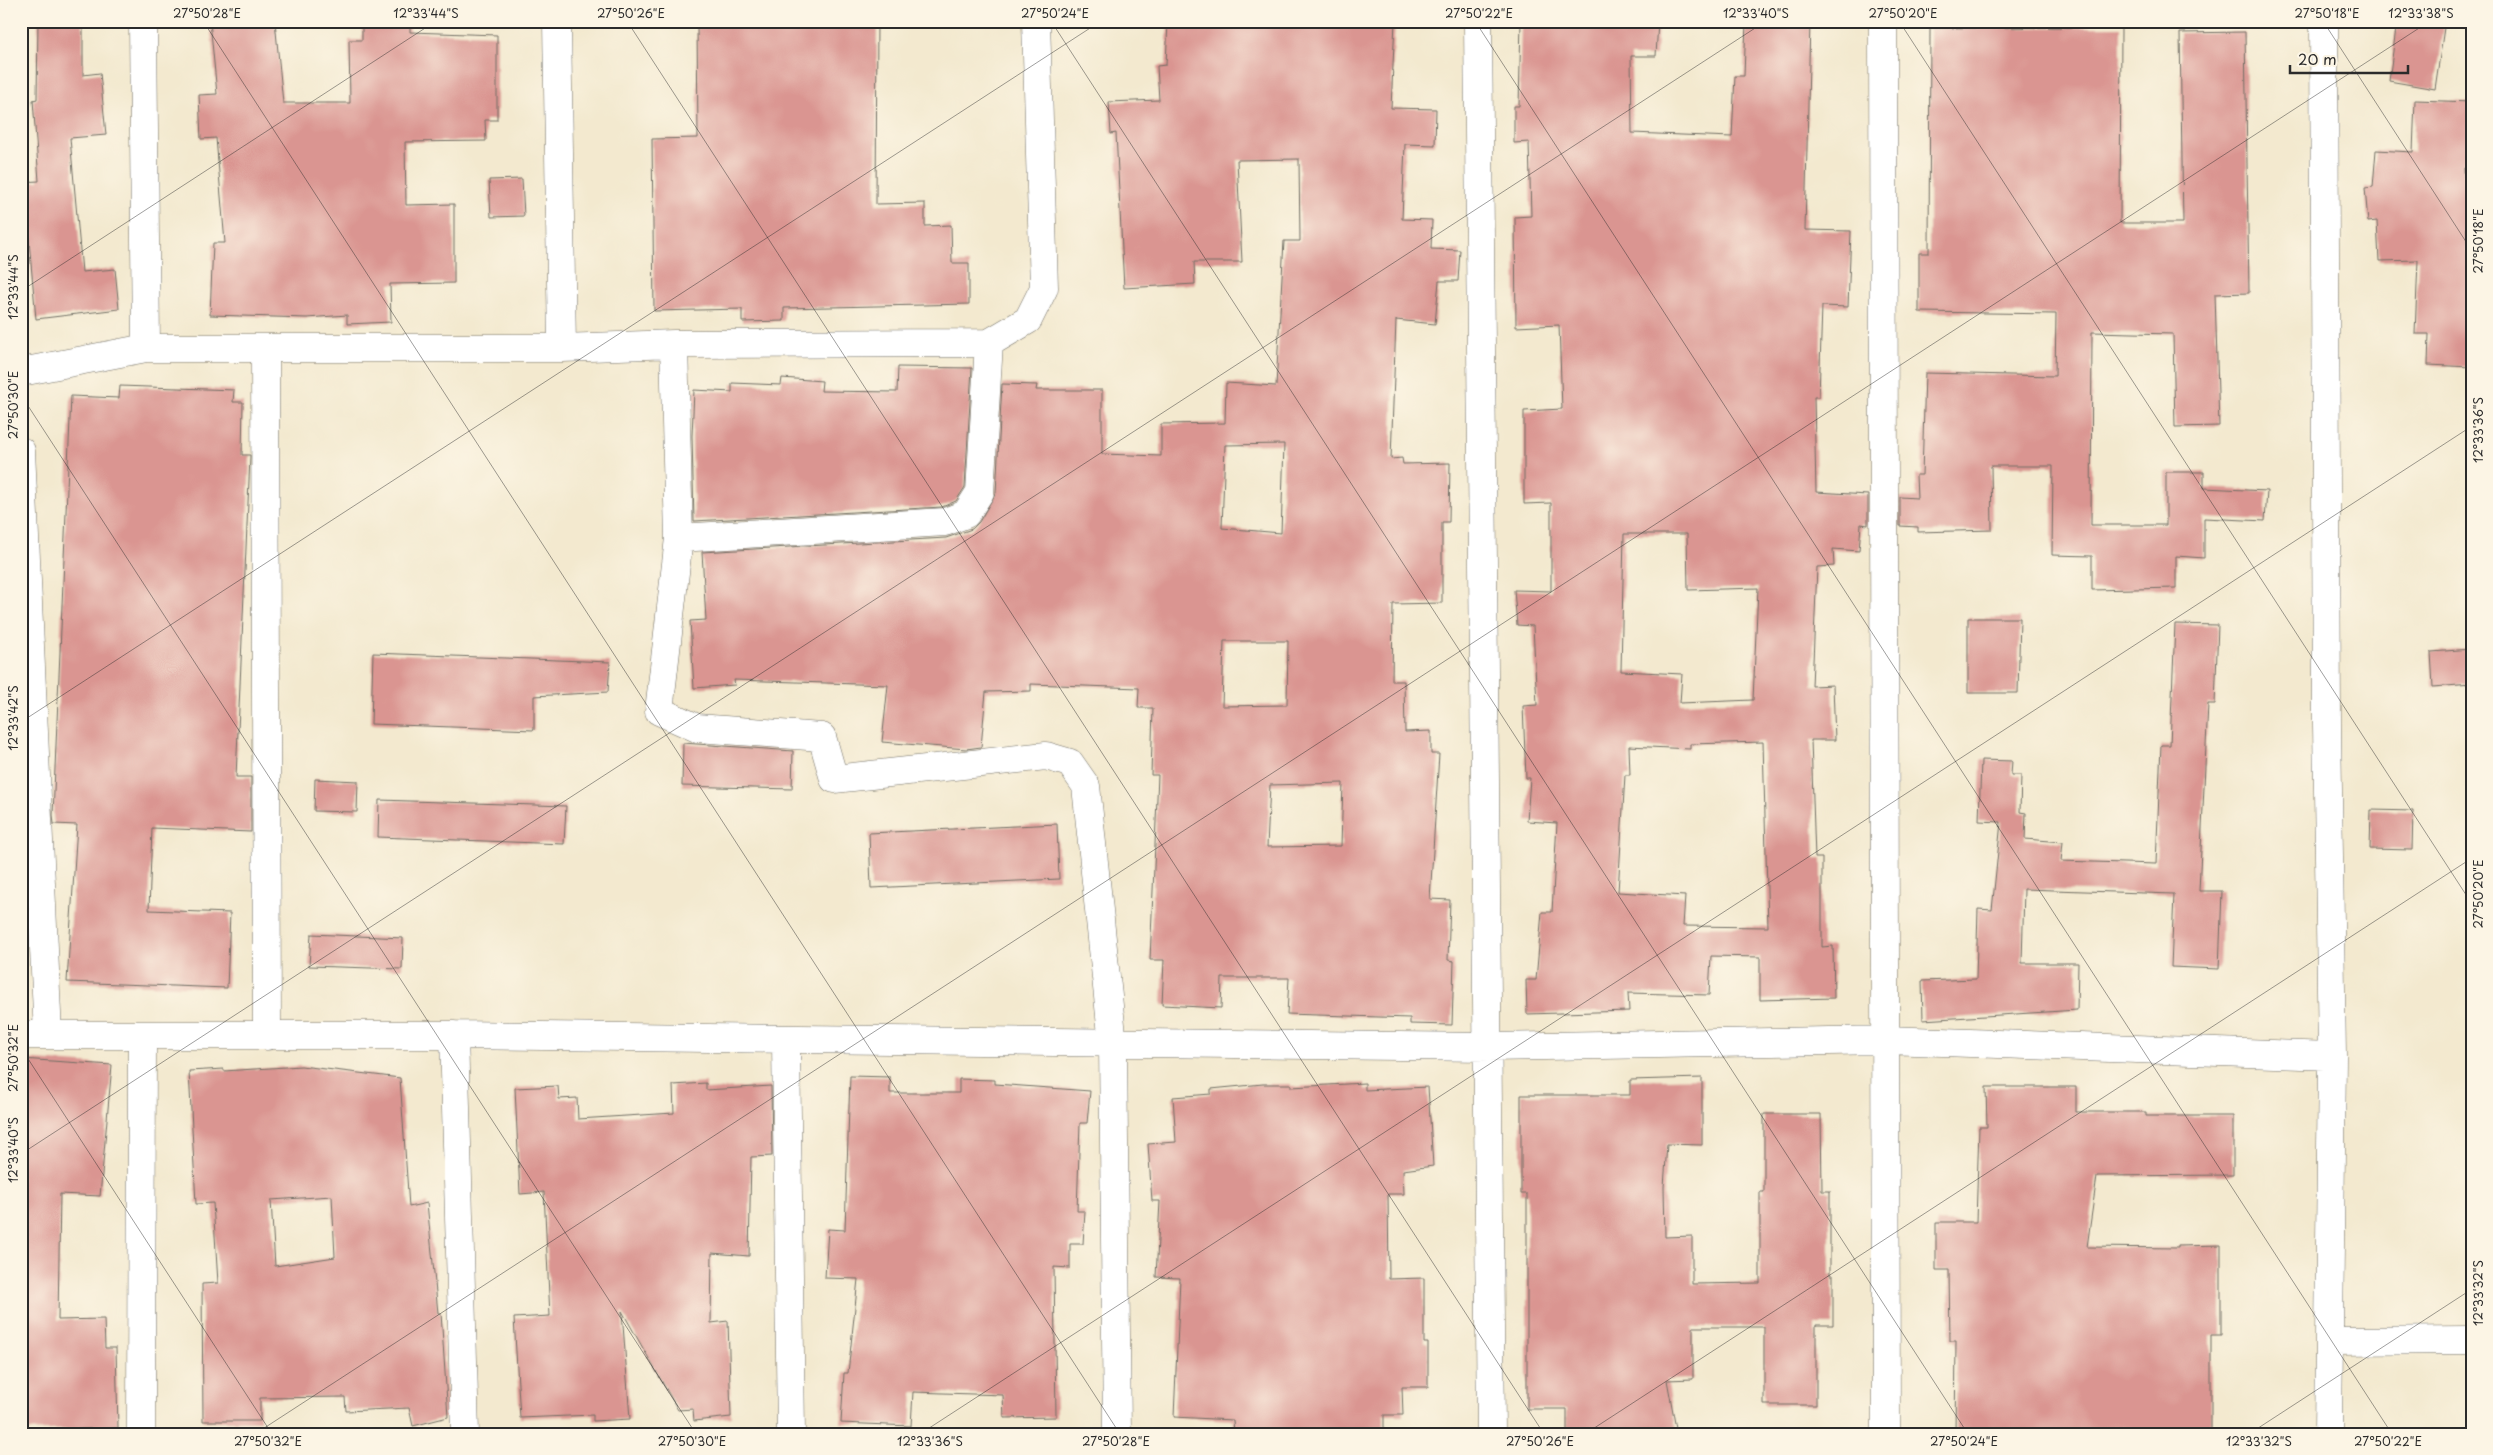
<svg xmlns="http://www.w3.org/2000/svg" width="2493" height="1455" font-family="'Playpen Sans',sans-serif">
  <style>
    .building { fill: #da9591; fill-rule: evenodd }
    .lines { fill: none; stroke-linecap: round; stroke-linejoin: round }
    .street-casing { stroke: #716e64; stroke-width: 29 }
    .street { stroke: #fff; stroke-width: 28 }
    .ticks { fill: none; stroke: #2b2b2b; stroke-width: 1; stroke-opacity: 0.45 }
    .neatline { fill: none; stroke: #2b2b2b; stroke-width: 2 }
    .ticks-label { font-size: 12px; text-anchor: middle; fill: #2b2b2b }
  </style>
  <rect width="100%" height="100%" fill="#fcf5e5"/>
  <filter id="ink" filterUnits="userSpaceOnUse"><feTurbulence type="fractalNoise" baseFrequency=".02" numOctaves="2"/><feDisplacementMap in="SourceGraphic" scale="10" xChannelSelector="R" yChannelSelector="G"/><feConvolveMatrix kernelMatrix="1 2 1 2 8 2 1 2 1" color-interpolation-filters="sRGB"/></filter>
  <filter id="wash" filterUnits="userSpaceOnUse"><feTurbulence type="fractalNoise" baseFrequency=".0096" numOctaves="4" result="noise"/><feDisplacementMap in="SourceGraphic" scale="20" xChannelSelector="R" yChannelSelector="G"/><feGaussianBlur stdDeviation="1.12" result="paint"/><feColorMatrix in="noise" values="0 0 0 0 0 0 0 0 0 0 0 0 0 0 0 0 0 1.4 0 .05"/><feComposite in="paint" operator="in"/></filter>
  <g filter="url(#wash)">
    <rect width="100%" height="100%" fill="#f3e9cf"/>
    <g id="blocks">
      <!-- building -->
      <path class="building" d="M38,21H83V75L100,73L106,135L70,138L82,272L115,269L119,309L36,319L28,230L21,231V182L39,181L33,100L37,99Z
        M210,21H275L283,103H350L349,40H362V21H410V32L497,35V120H485L486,141L405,142L406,205L454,204V283L390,284L391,322L347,324V315L307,318L210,315L213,243H225L216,138L201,139L199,95L217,94Z
        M697,21H877L876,204L925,203V226L951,225L952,263H969V304L784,308V321L742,322V309L654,311L652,139L698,138Z
        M1168,21H1395L1391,108L1436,109L1435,145L1405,144L1402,219L1432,220L1431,249L1460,250L1458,281H1439L1435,324L1396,320L1391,459L1402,458L1403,464L1450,463L1449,522H1442V603L1393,604L1392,681H1404L1405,732L1431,731V754H1439L1430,899L1450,900L1448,960L1454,961L1452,1025L1410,1024V1018L1287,1014L1289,978H1222L1221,1008L1162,1005L1164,960H1150L1158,775H1151L1153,708H1138L1139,688L1031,684V691L986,692L981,747L966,749L882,742L888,685L734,680L735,685L694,688L690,621L706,620L702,552L946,538L972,529L979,522L996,493L1002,384L1037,385L1036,390H1102V454L1161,456V424L1225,423L1226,383L1276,386L1284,241H1300L1299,159L1237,160L1242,262H1194L1195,284L1124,288L1116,133L1111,134L1109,102L1159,100L1157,66L1166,65ZM1284,444L1281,533L1222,528L1225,445ZM1224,641H1288L1287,705L1222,706ZM1343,783L1341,846L1267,847L1270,785Z
        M1521,21H1658L1656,56H1631L1632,133L1732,137L1735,76H1744L1746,21H1810L1805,230L1851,231L1848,307L1822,306L1819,397H1814L1816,492L1868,495V525L1861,524L1859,551L1833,549L1834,566L1817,567L1812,686L1833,685L1835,740H1811L1815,858H1822V947L1833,946L1834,998L1760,1000V957L1711,956L1709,995L1628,993L1629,1011L1527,1014L1526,980H1536L1542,912H1552L1557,823L1527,821L1530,778H1526L1523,706L1537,705L1533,626L1517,625L1514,590L1551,591V503L1524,504V411L1562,409L1559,325L1516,327L1515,217L1531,216L1529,142L1514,143V106H1519ZM1624,534H1687L1688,590L1758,588L1753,700L1680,703L1682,674L1621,671ZM1763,742L1768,927L1683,926L1685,896L1618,892L1625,775H1630L1629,746L1690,749V744Z
        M2397,21H2445L2435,89L2389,81Z
        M2121,27L2120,223H2183L2180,33L2245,32L2249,293L2215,294L2219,426L2175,427L2173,334L2092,332L2091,525H2166V472H2204V488L2267,491L2265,521L2204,518V558L2176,556V588L2092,590V556L2052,555L2053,466H1991L1992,530L1918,532V527L1900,526V497L1917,498L1916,475H1922L1925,373L2055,376L2056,314L1919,312V253H1929L1930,28Z
        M2415,100L2472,102V168H2464L2468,256L2472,255V367L2428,365L2429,334H2415L2418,260L2379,261L2377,221L2368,222L2365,188L2373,187L2376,150L2413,152Z
        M522,179L524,216L491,217L489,180Z
        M898,367L972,368L965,487L956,501L942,507L694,521L692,436L694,390L732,392V383L781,385L782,378L822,381L821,391L897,392Z
        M120,386L234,390L233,402H243L242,455H250V457L236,777H251V832L152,828L149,910L230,913L227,988L67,982L77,825L54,824L53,815L71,396L119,398Z
        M1968,618H2020L2018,693H1968Z
        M2175,624L2218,625L2215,704H2208L2199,891H2222L2219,969L2171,967L2174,894L2024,889L2022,963H2078L2077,1010L1923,1020L1922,981L1976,979L1978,909L1992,910L2001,822L1979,821L1981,760L2012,761L2011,775H2021L2020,812L2026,813L2025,839L2063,842L2061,861L2156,864L2161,745H2170Z
        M2472,649V684L2433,687L2431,652Z
        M373,653L610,662L608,692L534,696V730L371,724Z
        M683,743L793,751L792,789L682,786Z
        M315,779L358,781L357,812L314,811Z
        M379,800L566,806L564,844L378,837Z
        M2371,810L2413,811L2412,850L2370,849Z
        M1057,824L1059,879L871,888L869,833Z
        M311,934L403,938L402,969L309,966Z
        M21,1059L112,1065L100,1196L60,1194L58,1320L104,1319L105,1348H116L118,1428L21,1431Z
        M301,1066L400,1078L409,1207L427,1203L438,1313H441L448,1417L413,1426L409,1408L346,1411L345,1397L260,1398V1421H203L202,1284L218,1283L213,1203L196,1204L189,1071L224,1069V1071ZM332,1196L335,1257L275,1266L271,1200Z
        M850,1076L890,1077V1093H959V1079L995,1080V1084L1090,1091L1087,1123H1080L1077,1211H1085L1083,1244H1070V1268L1054,1267L1056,1417L1004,1418L1003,1395L913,1392L911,1426L841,1423L844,1373H848L858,1279L825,1278L828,1229L845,1230Z
        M1702,1078V1145L1667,1144L1664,1187L1665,1237L1692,1236V1284L1760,1283V1192H1764V1114H1821L1822,1191H1830V1275H1833V1325H1816V1405H1764V1327H1693V1379L1667,1380L1677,1434H1567V1409H1527V1194H1521V1095H1630V1080Z
        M706,1083V1090L771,1086L772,1156L751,1157L749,1256L712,1253L711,1323L728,1321L731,1417L694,1421L693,1409L678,1410L622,1311L630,1419L593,1421V1415L520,1418L514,1318L550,1316L544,1192L520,1194L515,1088L558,1086L559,1099L577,1098L578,1119L674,1113L673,1085Z
        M1365,1083V1090L1428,1087L1433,1166L1403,1170L1404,1194H1388L1389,1279L1424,1278V1343H1428V1387H1402L1403,1415H1384V1434H1234L1233,1420L1174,1417L1180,1278L1156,1277L1160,1201H1152L1148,1144L1176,1142L1173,1097L1211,1094V1089L1263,1084H1291V1087Z
        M1986,1087H2076V1112H2146V1116H2233V1175L2097,1176L2087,1247L2178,1248V1246L2221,1245V1335H2211V1434H1955L1956,1341H1950L1949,1270H1936V1222H1976L1979,1127H1987Z"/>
    </g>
  </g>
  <g filter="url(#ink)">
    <use href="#blocks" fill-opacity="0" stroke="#716e64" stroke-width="1"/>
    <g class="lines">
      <!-- street casing -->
      <g class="street-casing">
        <path id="street" d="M143,21L146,348
          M557,21L562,348
          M1478,21L1491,1434
          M1883,21L1886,1434
          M2324,21L2327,724L2332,1056L2328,1434
          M674,344L679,538L659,711L697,728L822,737L834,779L1046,756L1070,763L1086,786L1113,1044L1117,1434
          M265,348L267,1036
          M21,372L146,348H562L674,344L989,343L1028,320L1044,288L1036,21
          M21,451L48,1035
          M679,538L945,522L966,514L980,492L989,343
          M21,1035H454L1489,1047L1886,1040L2332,1056
          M454,1035L465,1434
          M786,1041L791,1434
          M2330,1341L2472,1340
          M141,1434L142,1036"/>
      </g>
      <!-- street -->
      <use href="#street" class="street"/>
    </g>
  </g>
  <!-- ticks -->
  <path class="ticks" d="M203,21L1120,1434M627,21L1544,1434M1051,21L1968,1434M1475,21L2392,1434M1899,21L2472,904M2323,21L2472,251M21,291L436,21M21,395L696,1434M21,722L1101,21M21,1048L272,1434M21,1154L1766,21M255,1434L2430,21M920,1434L2472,426M1585,1434L2472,858M2249,1434L2472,1289"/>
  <!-- margin -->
  <rect width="2493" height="1455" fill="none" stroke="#fcf5e5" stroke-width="55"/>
  <!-- scale -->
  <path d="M2290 65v8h118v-8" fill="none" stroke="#2b2b2b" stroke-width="2.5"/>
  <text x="2298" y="65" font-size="15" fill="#2b2b2b" stroke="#fcf5e5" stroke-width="4" paint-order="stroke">20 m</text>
  <rect x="28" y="28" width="2438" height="1400" class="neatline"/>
  <g class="ticks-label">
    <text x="207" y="18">27°50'28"E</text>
    <text x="426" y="18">12°33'44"S</text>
    <text x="631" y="18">27°50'26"E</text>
    <text x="1055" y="18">27°50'24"E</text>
    <text x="1479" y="18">27°50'22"E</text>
    <text x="1756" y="18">12°33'40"S</text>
    <text x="1903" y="18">27°50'20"E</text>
    <text x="2327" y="18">27°50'18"E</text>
    <text x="2421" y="18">12°33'38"S</text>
    <text transform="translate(2479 241) rotate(-90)" y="4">27°50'18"E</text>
    <text transform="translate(14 287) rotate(-90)" y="4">12°33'44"S</text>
    <text transform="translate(14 405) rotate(-90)" y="4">27°50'30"E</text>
    <text transform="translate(2479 430) rotate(-90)" y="4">12°33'36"S</text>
    <text transform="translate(14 718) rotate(-90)" y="4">12°33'42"S</text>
    <text transform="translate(2479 894) rotate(-90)" y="4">27°50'20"E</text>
    <text transform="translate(14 1058) rotate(-90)" y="4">27°50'32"E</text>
    <text transform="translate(14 1150) rotate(-90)" y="4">12°33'40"S</text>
    <text transform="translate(2479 1293) rotate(-90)" y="4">12°33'32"S</text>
    <text x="268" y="1446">27°50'32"E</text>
    <text x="692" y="1446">27°50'30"E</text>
    <text x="930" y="1446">12°33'36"S</text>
    <text x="1116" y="1446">27°50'28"E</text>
    <text x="1540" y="1446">27°50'26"E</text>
    <text x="1964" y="1446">27°50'24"E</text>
    <text x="2259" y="1446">12°33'32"S</text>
    <text x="2388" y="1446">27°50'22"E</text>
  </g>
</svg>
